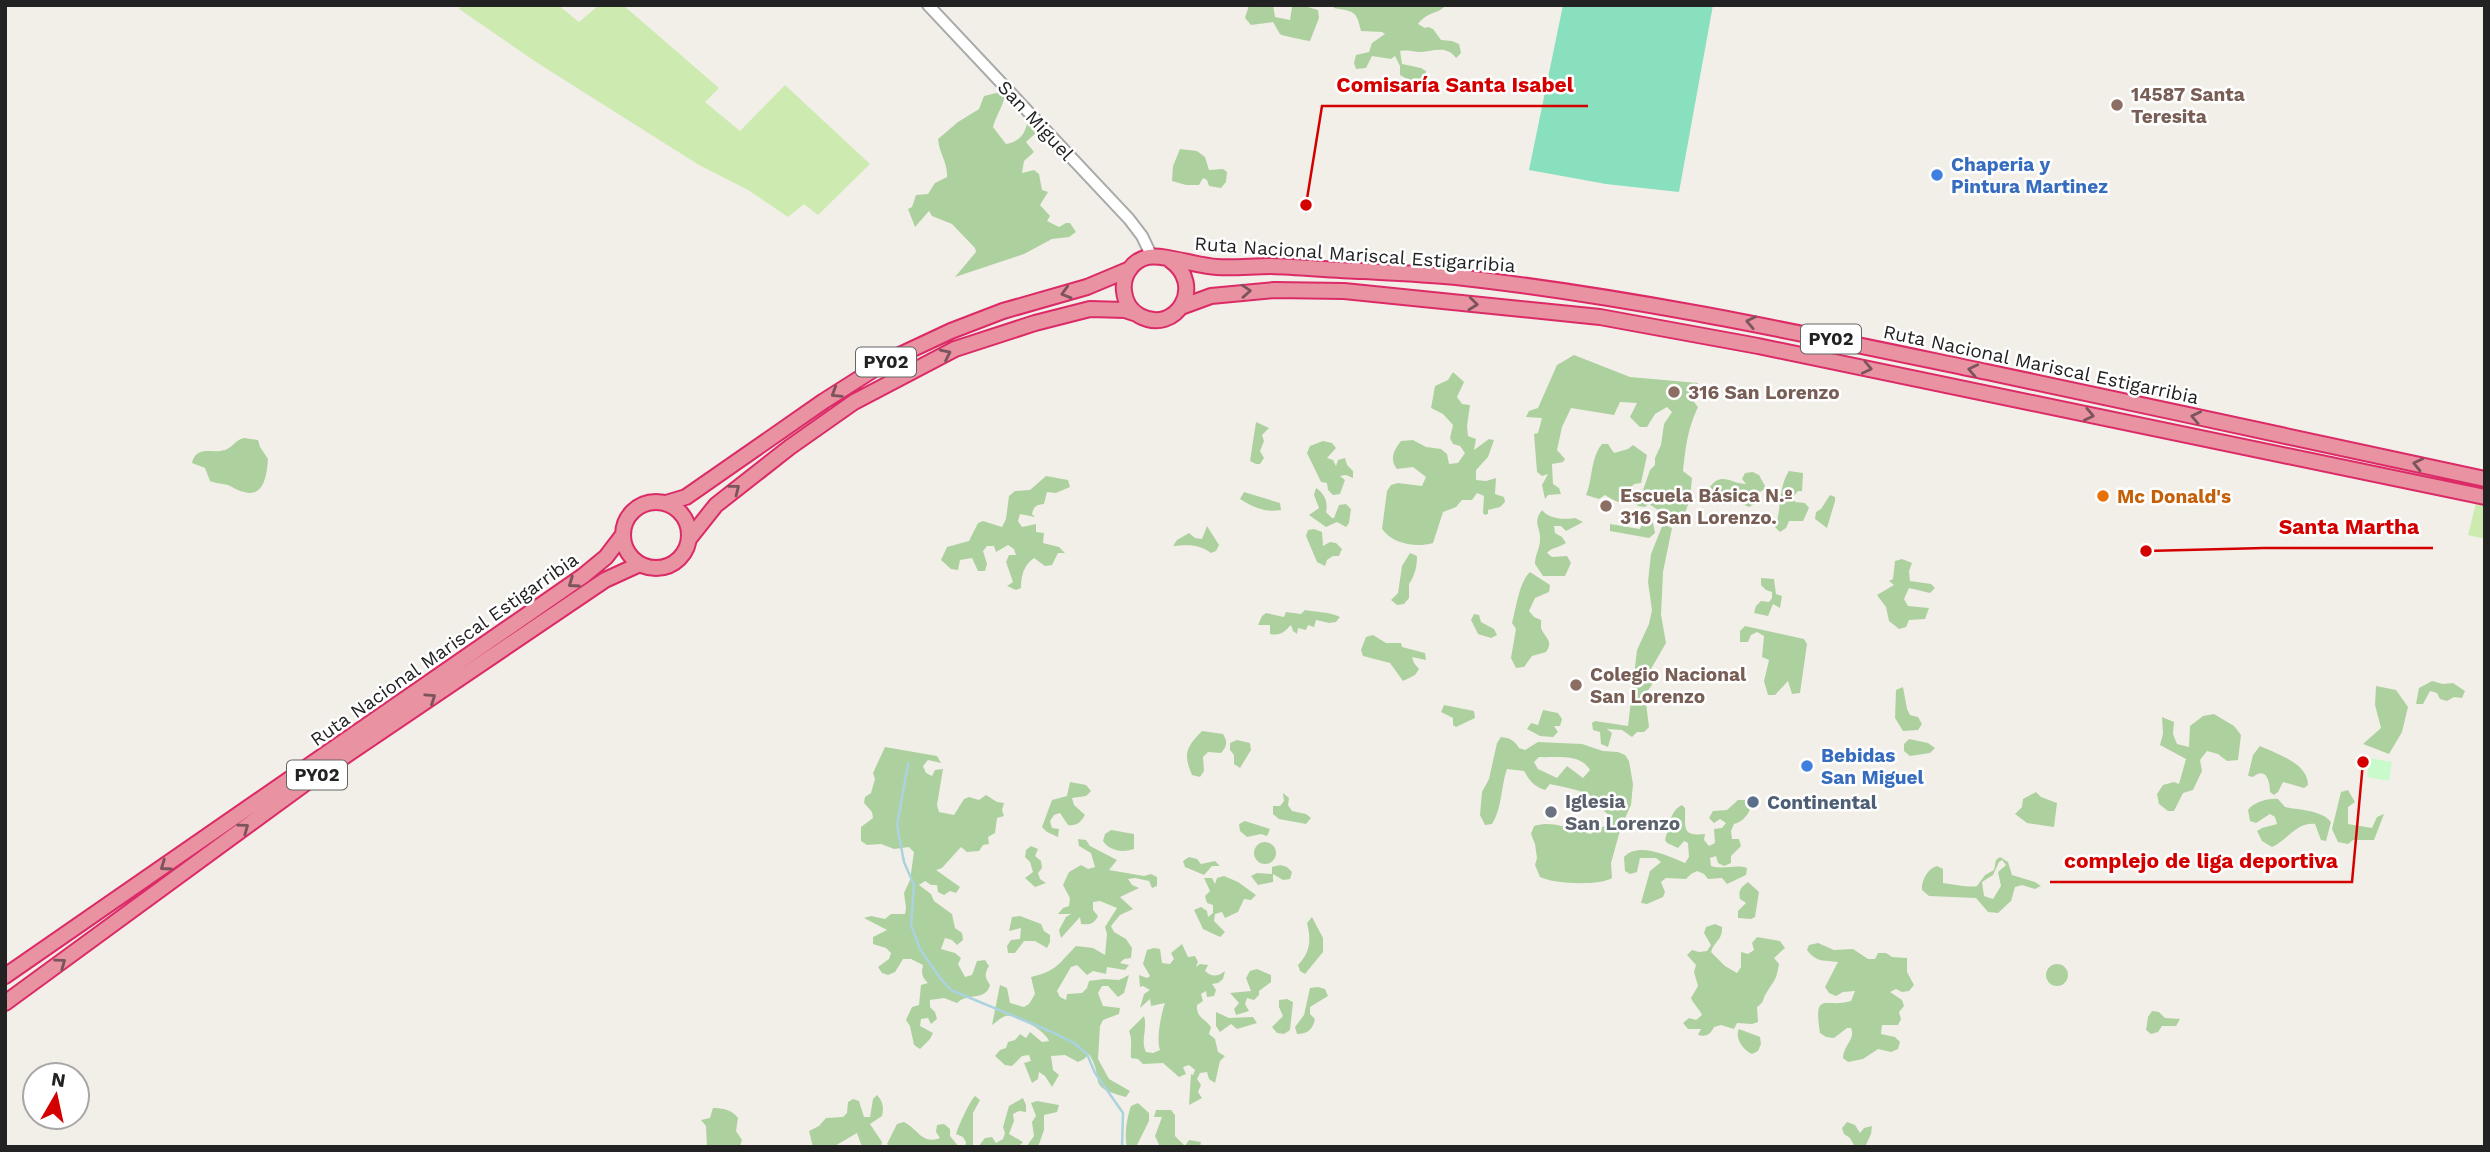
<svg xmlns="http://www.w3.org/2000/svg" width="2490" height="1152" font-family="'Work Sans',sans-serif">
  <style>
    .grass { fill: #cdebb0 }
    .forest { fill: #add19e; fill-rule: evenodd }
    .park { fill: #c8facc }
    .pitch { fill: #88e0be }
    .lines { fill: none; stroke-linecap: round; stroke-linejoin: round }
    .stream { stroke: #aad3df; stroke-width: 2.5 }
    .minor-casing { stroke: #a9a9a9; stroke-width: 14 }
    .highway-casing { stroke: #dc2a67; stroke-width: 18 }
    .minor { stroke: #fff; stroke-width: 10 }
    .highway { stroke: #e892a2; stroke-width: 14 }
    .oneway { stroke: #7b545c }
    .education-dot { fill: #8d6e63; stroke: #fff; stroke-width: 2.5 }
    .shop-dot { fill: #3f7fe0; stroke: #fff; stroke-width: 2.5 }
    .food-dot { fill: #e8710a; stroke: #fff; stroke-width: 2.5 }
    .service-dot { fill: #5c6f8a; stroke: #fff; stroke-width: 2.5 }
    .worship-dot { fill: #6b7280; stroke: #fff; stroke-width: 2.5 }
    .labels { text-anchor: middle; stroke-width: 5; stroke-linejoin: round; paint-order: stroke }
    .shield { fill: #fff; stroke: #646464; stroke-width: 2 }
    .shield-label { font-size: 18px; font-weight: bold; fill: #222 }
    .education-label { font-size: 19px; font-weight: bold; fill: #785e54; stroke: #fff; text-anchor: start }
    .street-label { font-size: 19px; fill: #222; stroke: #fff }
    .shop-label { font-size: 19px; font-weight: bold; fill: #366cbe; stroke: #fff; text-anchor: start }
    .food-label { font-size: 19px; font-weight: bold; fill: #c56008; stroke: #fff; text-anchor: start }
    .worship-label { font-size: 19px; font-weight: bold; fill: #5b616d; stroke: #fff; text-anchor: start }
    .service-label { font-size: 19px; font-weight: bold; fill: #4e5e75; stroke: #fff; text-anchor: start }
    .leader { fill: none; stroke: #d40000; stroke-width: 2.5 }
    .callout-dot { fill: #d40000; stroke: #fff; stroke-width: 2.5 }
    .callout-label { font-size: 21px; text-anchor: middle; font-weight: bold; fill: #d40000; stroke: #fff; stroke-width: 5; stroke-linejoin: round; paint-order: stroke }
  </style>
  <rect width="100%" height="100%" fill="#f2efe9"/>
  <!-- grass -->
  <path class="grass" d="M461,5H558L579,22L599,5H623L719,88L705,102L740,131L785,85L870,164L818,215L804,204L788,217L748,190L699,165L536,62L459,9Z
    M2477,499L2485,501V539L2468,535Z"/>
  <!-- forest -->
  <path class="forest" d="M1249,5H1273L1275,17L1290,20L1292,7L1301,5L1318,10L1319,18L1310,41C1308,41 1283,36 1280,34L1273,22L1251,25L1245,18Z
    M1333,5H1446C1438,15 1429,10 1418,24L1425,28L1428,27L1433,29L1441,40L1452,41L1459,44L1461,53L1456,58C1446,44 1432,52 1418,52C1411,51 1407,50 1400,51L1402,64L1421,68L1426,71L1425,77L1429,80L1410,81L1400,75V66L1395,56L1391,59L1372,56L1366,68L1356,69L1354,63L1356,55L1369,52L1372,43L1385,34L1382,32L1361,31C1356,10 1355,12 1334,8Z
    M1000,92H1005C1005,104 996,115 993,127L1006,144C1018,142 1024,136 1027,124L1030,121L1040,129L1026,142L1034,152L1024,161L1022,173L1034,170L1039,174L1042,190L1048,192L1040,205L1050,216L1047,221L1059,227L1066,223H1070L1076,232L1069,237L1052,239L1024,254L955,277L976,252L975,248L952,224L932,216L929,211L915,227L908,209L912,207L916,195L928,194L935,183L947,177C948,163 939,153 938,139L958,122L979,109L984,96Z
    M1180,149L1197,151L1205,157L1209,170L1223,169L1227,172L1226,182L1221,188L1209,186L1207,180L1203,178L1199,185H1186L1172,181L1173,166Z
    M1280,247L1288,249L1291,256C1301,259 1307,255 1313,250L1317,259L1314,263L1259,260L1264,256H1274Z
    M1574,355L1630,377L1698,383C1694,393 1690,399 1698,407C1687,431 1686,446 1683,471L1692,478L1690,499L1683,519L1675,513L1667,516L1649,504L1645,507L1638,506L1633,502L1634,495L1642,493L1650,470L1655,465V458L1661,445L1664,424L1672,412L1667,407L1655,414L1647,427H1640L1630,417L1637,403L1620,402L1614,415L1571,408L1562,427L1557,450L1565,459L1563,462L1552,464L1553,484L1559,488L1561,494L1548,495L1545,499L1542,485L1548,474L1542,476L1537,472L1534,434L1538,433L1542,418L1526,417L1529,411L1538,408L1557,365Z
    M1453,372L1464,382L1457,397L1462,404L1470,405L1467,426L1468,436L1476,439L1474,450L1489,439L1494,440L1488,457L1476,470V480L1486,481L1496,478L1495,494L1504,497L1505,502L1500,507L1488,510V514L1485,515L1483,513L1484,496L1477,493L1472,500H1462L1456,507L1443,512L1433,543C1416,548 1393,544 1382,529L1387,491L1391,485L1398,483L1422,486L1426,477L1413,467L1397,469C1389,459 1394,450 1401,441L1413,440L1426,447L1441,449L1447,454L1449,464L1458,463L1465,453L1460,446L1453,444L1450,438L1453,425L1443,414L1431,408L1435,386L1448,380Z
    M1256,422L1269,428L1262,435L1264,441L1260,451L1264,458L1260,464H1256L1250,461Z
    M244,438L258,440L260,447L268,459C266,484 261,503 232,487C226,483 217,484 210,481L205,468L192,463C196,445 212,454 225,450C233,447 235,440 244,438Z
    M1323,441L1332,443L1336,448L1327,458L1333,460L1336,466L1338,460L1345,458L1347,465L1353,471V478L1346,475L1340,476L1345,480L1340,494L1333,495L1328,490L1327,483L1321,482L1307,453L1310,446Z
    M1602,444H1608L1614,453L1628,449L1633,445L1647,455L1641,483L1634,484L1628,491L1630,502C1621,505 1613,500 1605,495L1599,499L1586,495C1593,479 1590,459 1602,444Z
    M1789,471L1803,473L1802,491H1798L1793,497L1795,502L1805,503L1809,508L1803,521H1789L1786,528L1780,532L1775,527C1782,509 1778,487 1789,471Z
    M1753,472L1759,475L1766,488L1760,492L1755,490L1757,496L1756,503L1749,507L1735,501L1723,500L1710,487C1721,471 1732,484 1746,484L1742,479L1745,473Z
    M1046,476L1068,480L1070,487L1056,493L1047,492L1044,504C1036,505 1034,506 1032,514L1035,517L1020,514L1018,521L1022,527L1036,524V532L1044,533L1043,543L1059,547L1065,553H1058L1052,565L1045,566L1034,558C1024,565 1021,575 1021,588L1016,590L1007,586L1013,582L1006,562L1009,555H1016L1014,549L1008,545L996,552L994,546H987L983,551L987,564L985,571H978L972,558L960,560L958,570L951,569L941,560L947,547L969,541L978,523L983,521L1002,527L1006,519L1009,496L1015,491L1030,490Z
    M1316,488C1325,494 1328,502 1326,512L1332,518H1334L1339,505L1346,504L1351,509L1349,523L1346,527L1337,522L1326,527L1309,515L1319,508L1314,495Z
    M1244,492L1280,503L1281,510C1266,513 1252,507 1240,499Z
    M1830,495L1835,497V501L1827,528L1815,519L1816,512L1821,509Z
    M1542,510C1549,519 1565,520 1575,518L1583,522L1566,531L1561,526H1554L1555,533L1562,537L1566,543C1559,548 1552,547 1547,553L1552,557L1567,556L1571,563L1565,576H1543L1535,564C1535,555 1540,548 1540,540C1541,528 1532,522 1542,510Z
    M1646,514L1652,518L1655,533L1649,538L1610,531V524L1640,529Z
    M1663,524L1672,528L1663,572L1661,615L1666,643L1651,669L1653,683L1645,695L1649,727L1644,732H1637L1632,737L1622,730L1607,729L1612,733L1608,747L1601,744L1600,732L1593,730L1592,723L1595,721L1628,726L1637,650L1649,624L1652,610L1648,582L1651,554Z
    M1207,526L1219,545L1216,551L1211,553C1198,544 1188,545 1173,546L1177,540L1189,533L1195,538L1202,539Z
    M1314,529L1322,532L1323,546L1330,542L1336,543L1342,549L1339,556H1333L1327,560L1325,566L1317,562L1306,536L1308,530Z
    M1410,553L1417,556C1417,567 1415,575 1409,584V598L1404,604L1397,605L1391,600L1398,593L1402,566Z
    M1902,559L1912,563L1909,571L1910,581L1931,584L1935,588L1930,593L1909,588L1904,599L1908,606L1929,608L1925,619L1909,620L1906,627L1899,629L1889,621L1886,607L1877,595L1894,585L1889,581L1893,579L1895,561Z
    M1530,572L1550,585L1549,592L1535,598L1529,611L1534,617L1541,620V628C1545,638 1554,641 1546,652L1532,656L1524,667L1516,668L1511,658L1516,629L1512,623C1516,609 1519,582 1530,572Z
    M1761,578L1774,579L1776,594L1782,596L1780,608L1773,604L1768,616L1754,613L1756,606L1761,601L1769,602L1772,598V592L1766,590L1761,585Z
    M1305,610C1316,612 1330,612 1340,617L1336,622L1329,623L1316,620L1314,627L1308,625L1306,630L1298,628L1297,634L1293,631L1291,625C1284,632 1281,636 1270,634V625H1258L1262,616L1266,613L1284,617L1286,612L1301,614Z
    M1474,614L1479,615L1481,622L1494,629L1497,635L1491,638L1478,634L1471,620Z
    M1745,626L1804,639L1807,644L1800,693L1792,694L1788,681L1775,695H1768L1764,681L1769,660L1762,657L1764,636L1757,632L1751,635L1748,642H1740V631Z
    M1373,635L1386,643H1401L1402,647L1425,653L1426,660L1412,657L1414,663L1419,669L1415,675L1403,681L1390,663L1363,656L1361,650L1366,637Z
    M2432,681L2443,684L2453,683L2465,691L2462,698L2454,697L2447,701L2440,699L2437,693L2430,691L2423,704H2416L2419,688Z
    M2376,686L2396,690L2408,707L2402,732L2389,754L2363,744L2381,728L2375,705Z
    M1903,687L1907,709L1910,715L1918,717L1922,724L1918,730L1903,731L1895,718L1896,690Z
    M1444,705L1474,711L1475,718L1456,727L1453,725V718L1441,712Z
    M1543,710L1558,713L1562,719L1560,726H1554L1558,732L1553,737L1540,736L1527,729L1531,723L1538,725Z
    M2214,714L2234,726L2241,735L2238,760L2227,761L2218,754L2207,751L2200,760L2202,771L2193,790L2183,793L2174,811H2168L2159,804L2157,794L2163,785L2174,782L2179,784L2186,759L2160,745L2163,734L2162,717L2174,722L2173,734L2177,744L2189,747L2190,726L2203,716Z
    M1202,731L1223,734C1228,742 1227,746 1221,753L1208,752L1203,757L1204,771L1200,777L1192,775C1183,754 1186,747 1202,731Z
    M1501,737C1510,738 1514,740 1519,748L1525,750L1538,742L1582,744L1603,751L1618,752L1625,755L1629,761L1633,784L1631,805L1621,827L1611,863L1612,878C1600,886 1553,884 1540,877L1535,865L1537,858L1535,844L1531,834L1534,826C1554,820 1562,829 1576,827C1583,826 1585,822 1593,823L1592,830L1586,833L1591,834L1595,827H1603L1609,822V815L1592,802L1590,795C1584,791 1559,786 1550,784L1545,790C1533,786 1530,781 1524,771L1507,769C1501,786 1502,809 1492,824L1485,825L1480,815L1482,792L1489,779L1497,743ZM1539,757C1557,758 1580,753 1590,770L1583,778L1567,766L1557,778L1538,769L1534,762Z
    M1909,739L1928,743L1935,748L1930,753L1910,756L1904,751V744Z
    M1237,740L1250,743L1251,750L1240,768L1234,764V755L1230,750V743Z
    M2260,746C2277,754 2308,763 2308,785L2304,788L2283,782L2278,792L2274,795L2270,792C2270,781 2266,766 2253,777L2248,776L2253,755Z
    M885,747L937,756L941,763L928,760L923,766L926,773L932,776L935,770L943,769L937,805L939,812L954,815L964,799L969,797L979,800L986,795L997,802L1004,803L1002,810L1004,816L997,818L995,833L988,837L989,844L983,845L979,851L967,852L961,847L942,868L936,870L960,887L956,893L950,891L944,895L938,892L937,885H931L925,881L919,885L931,894L934,901L952,914L955,928L962,933L963,940L957,945L952,940L945,938L941,949L955,953L961,958L958,964L965,977L972,975L977,961L985,960L989,966C984,974 985,978 990,985C985,1002 968,992 957,1003L944,998L930,1000V1007L935,1012L937,1019L931,1024L928,1018L921,1019L920,1026L933,1033L930,1039L920,1049L914,1045L910,1026L906,1020L912,1007L919,1005L921,985L928,983C922,977 921,974 923,965L911,959H903L895,972L888,975L882,973L878,967L889,959L891,953L886,948L873,944V937L887,930L864,918L871,916L885,919L891,914H905L906,908L904,893L910,880L914,852L909,847L894,849L881,844L867,845L861,841V827L873,818L872,812L864,803L865,797L871,793L875,779L873,773Z
    M1070,782L1086,785L1091,791L1086,796L1072,798L1074,805L1085,815C1080,823 1077,826 1068,825L1060,813L1054,815L1050,821L1052,828L1059,829L1058,837L1047,832L1042,827L1052,800L1067,796Z
    M2348,790L2355,802L2348,807V824L2372,828L2377,817L2384,814L2374,840H2353L2348,844L2338,842L2332,829L2341,792Z
    M2036,792L2041,797L2057,803L2054,827L2027,823L2015,814L2022,807L2023,799Z
    M1283,793L1289,798L1288,805L1292,811L1306,814L1311,818L1306,824L1279,819L1273,814V806H1280L1284,801Z
    M1750,796C1754,808 1746,821 1734,824L1731,831L1732,839H1739L1741,846L1731,856V863L1724,866L1718,863L1716,856L1710,858L1711,866C1724,870 1735,864 1747,868L1746,875L1727,884L1722,878L1708,879L1704,874L1697,871L1691,874L1686,879L1666,878L1661,882L1665,892L1663,897L1647,904L1641,903L1650,871L1661,862L1656,858H1640L1637,872L1630,874L1625,871L1624,857C1638,841 1669,856 1685,863L1689,857L1688,843L1684,841L1678,848L1667,843L1665,840C1669,829 1669,811 1682,805L1685,808C1686,826 1680,837 1705,834L1704,840L1709,846L1715,843L1714,829L1722,828L1726,823L1720,819L1714,823L1709,818L1713,811L1727,810L1738,800H1746Z
    M2278,799L2285,807C2299,810 2322,810 2331,822L2326,841L2321,840L2315,824C2296,822 2287,841 2272,847L2262,841L2257,831L2262,828L2277,824L2275,817L2270,814L2256,823L2250,821L2248,810C2254,802 2268,798 2278,799Z
    M1245,821L1270,829L1267,836L1261,834L1247,837L1240,831L1239,824Z
    M1111,830L1134,834V849C1122,853 1110,851 1103,841L1105,834Z
    M1078,839L1086,840L1090,846L1117,860L1109,870L1144,876L1151,874L1157,877V886L1152,888L1149,881L1135,878L1128,879L1132,885L1139,888L1120,897L1133,909L1120,915L1111,926L1114,932L1126,939L1132,948L1131,958L1124,959L1120,963L1129,965L1125,970L1107,967L1106,974L1093,971L1087,975L1077,965L1071,967L1057,991L1060,997L1066,1000L1067,994L1082,993L1087,988L1089,981L1104,979L1119,980L1129,975L1124,993L1118,997L1108,986H1102L1098,993L1103,1006L1120,1008L1119,1014L1103,1020L1100,1026L1098,1059L1109,1079L1130,1091L1126,1097C1084,1086 1106,1081 1089,1054L1084,1059L1078,1062L1065,1055L1051,1056L1053,1070L1059,1075L1052,1087L1045,1076L1039,1072L1038,1079L1032,1083L1024,1063L1031,1061L1029,1055L1022,1056L1012,1066L1005,1065L995,1056L1000,1050L1006,1048L1008,1042L1015,1040L1020,1034L1026,1038L1030,1032L1042,1042L1049,1041C1045,1030 1016,1014 1006,1016C1001,1017 997,1022 992,1025L1000,985L1007,988L1010,1003L1024,1007L1029,1004L1035,994L1031,977C1057,971 1058,964 1076,946L1093,948L1105,955L1107,934L1105,927L1117,908L1100,901L1093,902V910L1098,916C1094,924 1090,925 1081,924L1080,917L1061,938L1059,930L1066,917L1071,914H1058L1063,908L1069,906L1070,898L1063,885L1069,872L1081,865L1088,869L1095,867L1091,853L1079,846Z
    M1254 853a11 11 0 1 1 22 0a11 11 0 1 1-22 0Z
    M1031,846L1038,849L1035,856L1041,861L1042,868L1038,873L1040,879L1046,883L1035,887L1025,878L1033,872L1030,862L1025,857L1026,850Z
    M1189,857L1197,859L1201,864L1215,861L1220,866H1212L1204,875L1185,867L1183,861Z
    M2000,857L2008,862L2012,875L2035,882L2041,886L2035,889L2022,885L2015,887L2011,901L1998,913L1988,912L1976,898L1929,896L1922,890C1921,881 1928,868 1937,866L1943,869V883C1952,884 1969,888 1977,886L1985,875L1994,870L1996,860ZM2002,860L2006,865L1998,872L2001,886L1993,899L1984,896L1982,882L1993,875L1999,862Z
    M1280,865L1287,867L1292,872L1290,879L1283,880L1273,874V882L1258,885L1251,876L1257,873L1272,874V867Z
    M1224,876L1238,882L1256,895L1251,900L1244,899L1238,912L1225,918L1222,912L1215,914L1214,921L1225,932L1220,937L1203,929L1194,910L1201,907L1207,911L1208,917L1213,913V905L1207,903L1205,896L1210,891L1204,878H1212L1215,884L1217,878Z
    M1748,882L1759,892L1755,917L1751,919L1738,918V911L1746,903L1740,899C1738,891 1741,887 1748,882Z
    M1020,916L1041,924L1044,931L1050,935V942L1047,948L1035,941H1024L1015,953H1008L1007,946L1011,940L1020,939L1021,928L1009,931L1012,917Z
    M1312,917L1323,938V952L1305,974L1300,971L1298,965C1311,952 1311,939 1307,923Z
    M1715,924L1722,927C1723,940 1714,941 1711,952L1725,966L1737,973L1741,967V952L1748,954L1754,950L1752,943L1757,937L1780,941L1785,948L1774,958L1779,964C1776,981 1775,979 1767,992C1762,999 1765,1002 1757,1007L1758,1022L1752,1024L1737,1023L1734,1029L1721,1025L1714,1027C1710,1035 1706,1037 1698,1035L1701,1029H1688L1683,1023L1689,1018L1696,1020L1702,1015C1699,1008 1694,1005 1691,998L1698,986L1694,972L1696,965L1687,955L1692,950L1699,952L1707,951L1711,945L1704,933L1706,927Z
    M1818,943L1834,950L1853,949L1868,959H1875L1878,953H1886L1892,957L1907,958V972L1914,985L1909,991L1902,992L1896,989L1890,992L1902,1000L1904,1006L1899,1012L1901,1019L1898,1025H1882L1881,1034L1895,1037L1900,1042L1898,1049L1891,1052L1878,1049L1863,1059L1848,1062L1843,1058C1843,1046 1856,1039 1851,1028H1847L1834,1038L1826,1037L1820,1033C1813,989 1826,1009 1851,1001L1855,991L1843,992L1836,996L1829,993L1825,987L1838,962C1824,960 1817,963 1807,950L1809,945Z
    M1182,944L1188,957L1195,956L1198,962L1196,967L1200,964L1208,965L1205,971C1212,977 1217,977 1225,971L1223,979L1218,983L1212,984L1216,990L1214,996L1207,997L1206,991L1201,994L1203,1001L1197,1005C1196,1017 1204,1018 1211,1027L1209,1034L1215,1039L1218,1052L1225,1056L1220,1061L1215,1083L1209,1079L1207,1072L1200,1073L1197,1079L1201,1085L1198,1092L1202,1098L1189,1105L1191,1074L1193,1075L1195,1070L1189,1065L1183,1067L1186,1074L1179,1077L1163,1063L1143,1064L1138,1059L1131,1058C1130,1048 1133,1041 1129,1031L1144,1016C1148,1029 1140,1040 1146,1052L1153,1053L1160,1050C1156,1039 1161,1014 1165,1003L1151,1006L1150,999L1140,1008L1144,994L1150,990L1143,986L1140,987L1139,975L1147,978L1150,976L1143,964L1147,950L1154,948L1160,949L1162,963L1170,964L1174,959L1171,953Z
    M2046 975a11 11 0 1 1 22 0a11 11 0 1 1-22 0Z
    M1257,969L1271,975V982L1259,991V995L1254,1000L1247,998L1245,1004L1249,1011L1236,1015L1234,1009L1239,1003L1230,993L1251,991L1246,978L1250,971Z
    M1318,987L1325,989L1328,996L1310,1007V1014L1315,1019C1313,1029 1308,1034 1297,1034L1295,1027L1304,1015L1310,988Z
    M1287,999L1293,1002L1290,1030L1284,1034L1277,1033L1272,1027L1283,1016L1279,1007V1000Z
    M2152,1011L2159,1012L2165,1018L2180,1019L2176,1026H2162L2158,1032L2151,1034L2146,1030L2148,1017Z
    M1216,1012L1229,1018L1253,1017L1257,1023L1237,1029L1231,1024L1220,1032L1216,1026Z
    M1739,1029L1760,1037L1761,1044L1758,1051L1752,1054C1744,1051 1734,1038 1739,1029Z
    M877,1095C883,1101 884,1108 882,1116L870,1124L882,1142L881,1147H862L857,1133L833,1147H813L809,1131L819,1126L826,1118L843,1117L847,1113L848,1102L853,1099L859,1101L864,1117H870L873,1099Z
    M975,1096L980,1100L973,1113V1147H965L966,1142L963,1137L956,1134C959,1125 969,1102 975,1096Z
    M1023,1098L1026,1105V1112L1019,1111L1013,1114L1014,1121L1009,1134L1023,1142L1018,1147H978L985,1138L992,1137L996,1143L1003,1139L1005,1133L1003,1127L1009,1106Z
    M1037,1101L1059,1105L1057,1112L1044,1115V1130L1038,1147H1026L1034,1136L1032,1122L1036,1116L1031,1103Z
    M1138,1103L1149,1113V1121L1136,1147H1127C1124,1135 1127,1117 1131,1106Z
    M713,1108C723,1108 732,1110 738,1118L736,1131L742,1140L740,1146L707,1147L706,1126L701,1120L710,1118Z
    M1156,1110H1171L1175,1115V1136L1185,1146L1189,1140L1201,1142L1200,1147H1160L1155,1136L1162,1117H1154Z
    M904,1122C918,1129 922,1145 940,1138L936,1132L937,1125L944,1124L950,1129V1136L959,1147H891L887,1144L897,1124Z
    M1847,1122L1855,1125L1860,1133L1864,1128L1872,1126L1871,1134L1865,1147H1855L1850,1138L1844,1134L1842,1128Z"/>
  <!-- park -->
  <path class="park" d="M2370,758L2392,762L2389,781L2367,777Z"/>
  <!-- pitch -->
  <path class="pitch" d="M1563,5H1713L1679,192L1606,184L1529,170Z"/>
  <g class="lines">
    <!-- stream -->
    <path class="stream" d="M908,764L897,825L904,862L914,885L911,925L920,949L940,978L951,990L1052,1032L1074,1043L1087,1054L1095,1073L1123,1113L1122,1147"/>
    <!-- minor casing -->
    <g class="minor-casing">
      <path id="minor" d="M928,5L1129,219L1142,236L1152,257"/>
    </g>
    <!-- highway casing -->
    <g class="highway-casing">
      <path id="highway" d="M1170,260C1206,285 1176,335 1140,316C1131,311 1125,302 1124,291C1122,275 1133,260 1148,257C1164,254 1197,266 1217,267C1235,268 1253,266 1271,266C1301,267 1332,270 1363,271C1394,273 1425,274 1456,277C1636,297 1809,335 1987,372C2153,408 2319,442 2485,479
        M1181,307L1211,296L1274,290L1344,291L1600,317L1758,346L2485,497
        M623 535a33 33 0 1 1 66 0a33 33 0 1 1-66 0Z
        M666,503L686,497L824,401L887,361L951,331L1003,311L1087,287L1130,269
        M689,539L716,505L790,447L854,402L955,349L1035,323L1090,309L1125,310L1137,314
        M5,976L583,576L606,557L622,536
        M5,1003L314,777L605,580L640,564"/>
    </g>
    <!-- minor -->
    <use href="#minor" class="minor"/>
    <!-- highway -->
    <use href="#highway" class="highway"/>
  </g>
  <!-- one-way arrows -->
  <defs><path id="oneway-chevron" d="M-2-3.5L2.5 0L-2 3.5" fill="none" stroke-width="1.6" stroke-linecap="round" stroke-linejoin="round" transform="scale(1.75)"/></defs>
  <g class="oneway">
    <use href="#oneway-chevron" transform="translate(1246 291) rotate(-4)"/>
    <use href="#oneway-chevron" transform="translate(1066 293) rotate(164)"/>
    <use href="#oneway-chevron" transform="translate(1473 304) rotate(6)"/>
    <use href="#oneway-chevron" transform="translate(1751 322) rotate(-168)"/>
    <use href="#oneway-chevron" transform="translate(946 354) rotate(-26)"/>
    <use href="#oneway-chevron" transform="translate(1867 368) rotate(12)"/>
    <use href="#oneway-chevron" transform="translate(1973 370) rotate(-168)"/>
    <use href="#oneway-chevron" transform="translate(836 393) rotate(148)"/>
    <use href="#oneway-chevron" transform="translate(2089 415) rotate(12)"/>
    <use href="#oneway-chevron" transform="translate(2196 417) rotate(-168)"/>
    <use href="#oneway-chevron" transform="translate(2418 464) rotate(-167)"/>
    <use href="#oneway-chevron" transform="translate(735 489) rotate(-38)"/>
    <use href="#oneway-chevron" transform="translate(573 583) rotate(145)"/>
    <use href="#oneway-chevron" transform="translate(431 698) rotate(-34)"/>
    <use href="#oneway-chevron" transform="translate(244 828) rotate(-36)"/>
    <use href="#oneway-chevron" transform="translate(165 866) rotate(145)"/>
    <use href="#oneway-chevron" transform="translate(61 963) rotate(-36)"/>
  </g>
  <!-- markers -->
  <g class="education-dot">
    <circle cx="2117" cy="105" r="7"/>
    <circle cx="1674" cy="392" r="7"/>
    <circle cx="1606" cy="506" r="7"/>
    <circle cx="1576" cy="685" r="7"/>
  </g>
  <g class="shop-dot">
    <circle cx="1937" cy="175" r="7"/>
    <circle cx="1807" cy="766" r="7"/>
  </g>
  <circle class="food-dot" cx="2103" cy="496" r="7"/>
  <circle class="service-dot" cx="1753" cy="802" r="7"/>
  <circle class="worship-dot" cx="1551" cy="812" r="7"/>
  <g class="labels">
    <!-- shield labels -->
    <g class="shield">
      <rect x="1801" y="324.5" width="60" height="29" rx="5"/>
      <rect x="856" y="347.5" width="60" height="29" rx="5"/>
      <rect x="287" y="760.5" width="60" height="29" rx="5"/>
    </g>
    <g class="shield-label">
      <text x="1831" y="345">PY02</text>
      <text x="886" y="368">PY02</text>
      <text x="317" y="781">PY02</text>
    </g>
    <!-- education labels -->
    <g class="education-label">
      <text x="2131" y="101">14587 Santa<tspan x="2131" dy="22">Teresita</tspan></text>
      <text x="1688" y="399">316 San Lorenzo</text>
      <text x="1620" y="502">Escuela Básica N.º<tspan x="1620" dy="22">316 San Lorenzo.</tspan></text>
      <text x="1590" y="681">Colegio Nacional<tspan x="1590" dy="22">San Lorenzo</tspan></text>
    </g>
    <!-- street labels -->
    <g class="street-label">
      <text transform="translate(1036 120) rotate(47)" y="7">San Miguel</text>
      <text transform="translate(1355 254) rotate(4)" y="7">Ruta Nacional Mariscal Estigarribia</text>
      <text transform="translate(2041 364) rotate(12)" y="7">Ruta Nacional Mariscal Estigarribia</text>
      <text transform="translate(444 649) rotate(-35)" y="7">Ruta Nacional Mariscal Estigarribia</text>
    </g>
    <!-- shop labels -->
    <g class="shop-label">
      <text x="1951" y="171">Chaperia y<tspan x="1951" dy="22">Pintura Martinez</tspan></text>
      <text x="1821" y="762">Bebidas<tspan x="1821" dy="22">San Miguel</tspan></text>
    </g>
    <!-- food labels -->
    <g class="food-label">
      <text x="2117" y="503">Mc Donald's</text>
    </g>
    <!-- worship labels -->
    <g class="worship-label">
      <text x="1565" y="808">Iglesia<tspan x="1565" dy="22">San Lorenzo</tspan></text>
    </g>
    <!-- service labels -->
    <g class="service-label">
      <text x="1767" y="809">Continental</text>
    </g>
  </g>
  <!-- callouts -->
  <path class="leader" d="M1306 205L1322 106H1588M2146 551L2264 548H2433M2363 762L2352 882H2050"/>
  <g class="callout-dot">
    <circle cx="1306" cy="205" r="7"/>
    <circle cx="2146" cy="551" r="7"/>
    <circle cx="2363" cy="762" r="7"/>
  </g>
  <g class="callout-label">
    <text x="1455" y="92">Comisaría Santa Isabel</text>
    <text x="2349" y="534">Santa Martha</text>
    <text x="2201" y="868">complejo de liga deportiva</text>
  </g>
  <!-- border -->
  <rect width="2490" height="1152" fill="none" stroke="#222222" stroke-width="14"/>
  <!-- north arrow -->
  <g transform="translate(56 1096) rotate(9)"><circle r="33" fill="#ffffff" stroke="#a7a7a7" stroke-width="2"/>
  <path d="M0-5L12 26L0 18L-12 26Z" fill="#d40000"/>
  <text y="-10" font-size="19" font-weight="bold" text-anchor="middle" fill="#222222">N</text>
  </g>
</svg>
